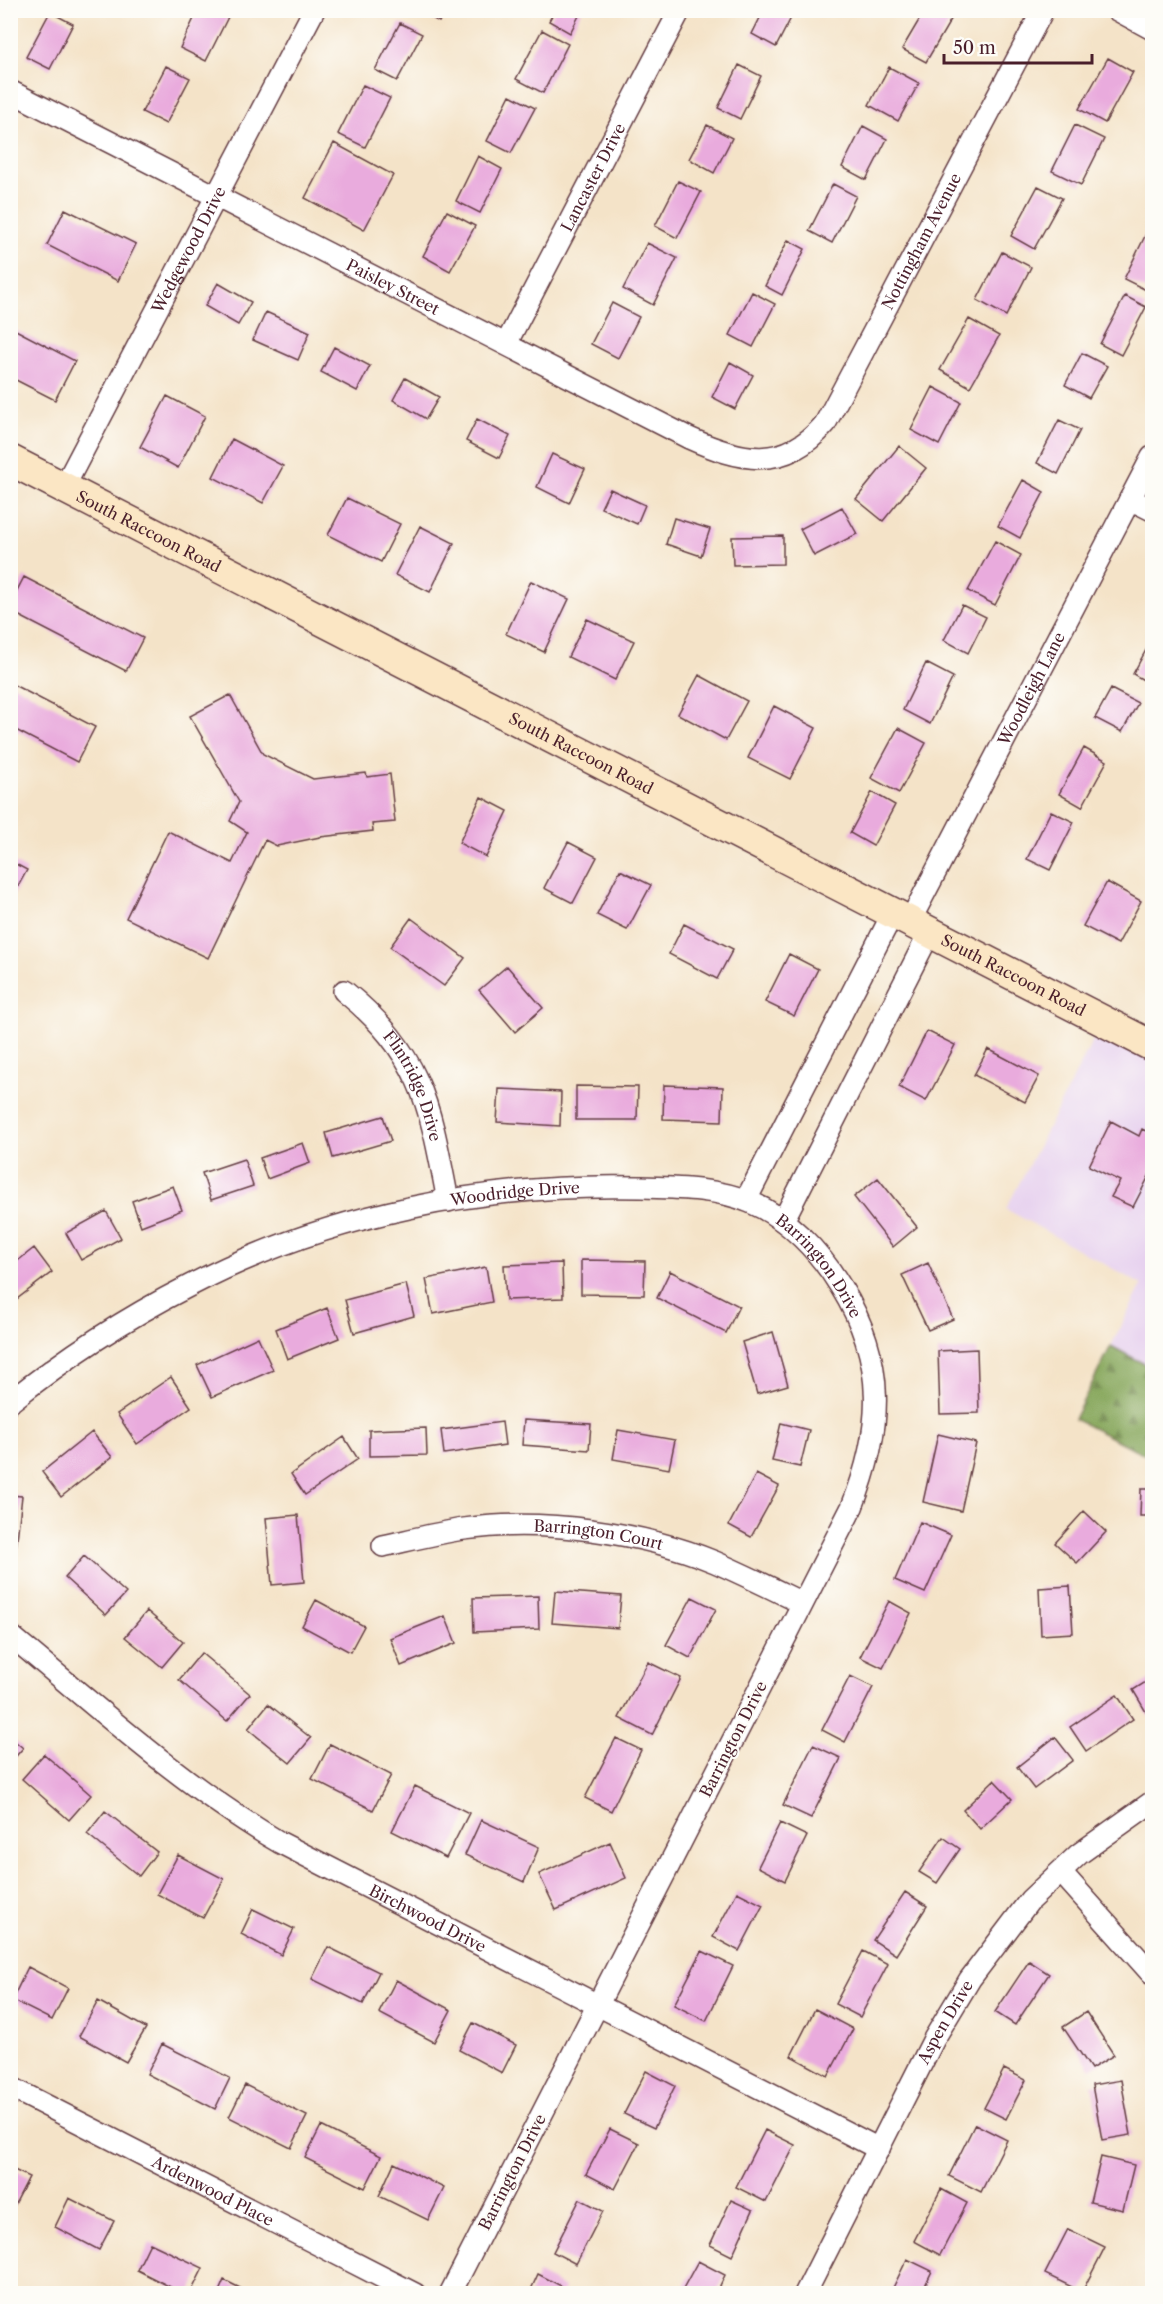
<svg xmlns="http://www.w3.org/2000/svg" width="1163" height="2304" font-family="'Libre Caslon Text',serif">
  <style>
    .built { fill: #e7d2ef }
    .forest { fill: url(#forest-firs); stroke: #676242; stroke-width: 1.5 }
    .building { fill: #e9abdd }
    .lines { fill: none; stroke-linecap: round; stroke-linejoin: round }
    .street-casing { stroke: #643c43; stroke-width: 24 }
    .secondary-casing { stroke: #643c43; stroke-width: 33 }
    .street { stroke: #fff; stroke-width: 21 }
    .secondary { stroke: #fbe6c4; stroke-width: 30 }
    .labels { text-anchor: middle; stroke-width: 4.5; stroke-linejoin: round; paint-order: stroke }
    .street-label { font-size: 16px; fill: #4a1f2b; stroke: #fdfcf7 }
  </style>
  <defs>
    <pattern id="forest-firs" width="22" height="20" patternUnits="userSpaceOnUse" patternTransform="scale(1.5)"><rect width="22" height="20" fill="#84a559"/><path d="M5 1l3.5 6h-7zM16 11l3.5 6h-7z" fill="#6e864a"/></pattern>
  </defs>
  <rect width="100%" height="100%" fill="#fdfcf7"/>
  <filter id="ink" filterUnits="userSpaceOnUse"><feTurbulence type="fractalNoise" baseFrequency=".0167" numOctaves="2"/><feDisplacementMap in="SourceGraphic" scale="12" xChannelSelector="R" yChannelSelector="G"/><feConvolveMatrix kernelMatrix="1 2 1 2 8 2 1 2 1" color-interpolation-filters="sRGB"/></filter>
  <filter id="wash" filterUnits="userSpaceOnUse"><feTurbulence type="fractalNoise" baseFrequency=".008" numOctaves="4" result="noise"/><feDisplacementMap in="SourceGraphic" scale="24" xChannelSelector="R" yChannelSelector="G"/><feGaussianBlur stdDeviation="1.35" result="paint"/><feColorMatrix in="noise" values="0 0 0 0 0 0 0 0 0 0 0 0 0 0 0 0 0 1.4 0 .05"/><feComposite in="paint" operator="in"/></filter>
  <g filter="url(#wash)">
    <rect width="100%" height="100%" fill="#f4e3c8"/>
    <!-- built -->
    <path class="built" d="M1103,1021L1152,1046V1368L1111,1346L1142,1285L1006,1209Z"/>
    <!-- forest -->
    <path class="forest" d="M1111,1346L1152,1368V1458L1074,1419Z"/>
    <g id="blocks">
      <!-- building -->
      <path class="building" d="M198,10L231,11L206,61L180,48Z
        M417,10H445L439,22Z
        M555,10H582L570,33L549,21Z
        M764,10H791L794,12L776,47L752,34Z
        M925,10H943L953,16L926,62L902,49Z
        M50,12L73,24L50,69L26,57Z
        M400,23L422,34L397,81L375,70Z
        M542,30L568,44L543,93L516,79Z
        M1108,58L1133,72L1105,123L1079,109Z
        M739,65L761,76L740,119L718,108Z
        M166,66L190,78L166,124L142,112Z
        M889,67L919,83L898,121L869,105Z
        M363,85L390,98L365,147L338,134Z
        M510,95L535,108L511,153L487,141Z
        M707,125L732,138L714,173L689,159Z
        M1075,125L1104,139L1081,185L1052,171Z
        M863,126L887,139L866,180L842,167Z
        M334,143L393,175L364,230L305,198Z
        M478,156L502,169L480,213L456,201Z
        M678,181L701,192L677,238L655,226Z
        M833,184L856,196L832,243L809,231Z
        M1038,186L1062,198L1034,249L1011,236Z
        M65,209L136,244L118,281L47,245Z
        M447,211L475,226L450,271L423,256Z
        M1147,232L1152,235V282L1148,291L1124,279Z
        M788,240L805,249L782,295L765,286Z
        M647,243L677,258L653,305L623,289Z
        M1002,252L1031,267L1006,316L977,300Z
        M218,283L251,302L238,325L205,306Z
        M752,292L775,304L753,347L730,335Z
        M1125,296L1146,307L1121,355L1100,344Z
        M612,303L639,317L618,358L591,344Z
        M266,312L310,332L298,360L253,340Z
        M969,319L999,336L970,387L940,370Z
        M10,327L75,361L55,400L10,377Z
        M334,347L370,366L357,391L321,372Z
        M1082,353L1107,366L1089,398L1065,385Z
        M730,362L753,375L735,409L712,397Z
        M405,378L439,397L426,419L393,400Z
        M933,387L961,402L939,445L911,430Z
        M167,396L205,416L178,468L140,447Z
        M477,419L510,436L499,458L466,441Z
        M1059,420L1080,430L1058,474L1037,463Z
        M232,439L283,466L263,503L213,477Z
        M899,446L926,468L883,521L856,499Z
        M552,454L585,469L569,503L537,487Z
        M1023,480L1044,492L1020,538L998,526Z
        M610,489L645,505L637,524L601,508Z
        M347,498L400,524L381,562L328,535Z
        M842,507L857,534L814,556L800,529Z
        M674,518L710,529L701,556L666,544Z
        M420,526L454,543L430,592L395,575Z
        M783,536V564L733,565L732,537Z
        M995,541L1021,555L995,605L968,591Z
        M24,577L143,638L126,671L10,611V604Z
        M531,581L569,599L544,652L506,634Z
        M962,605L986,617L968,653L944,640Z
        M587,619L634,641L615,680L568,657Z
        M1152,639V685L1133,674Z
        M926,663L953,677L930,724L903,710Z
        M699,675L747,701L726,740L678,714Z
        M10,683L95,727L77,762L10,727Z
        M1111,689L1138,703L1122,732L1095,718Z
        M230,695L263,754L313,779L366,773L367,777L390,774L395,822L372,824L373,831L320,837L277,846L265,840L208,958L126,918L168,831L232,863L247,832L230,821L239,802L190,716Z
        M774,706L816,728L790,779L748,758Z
        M898,728L926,743L899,793L871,778Z
        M1084,748L1107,761L1082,807L1059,794Z
        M872,792L895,805L873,846L850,833Z
        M481,797L508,811L486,857L459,843Z
        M1051,811L1074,822L1050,870L1027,859Z
        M568,842L597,857L573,903L544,888Z
        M10,861L27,870L10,901Z
        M620,870L651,885L627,930L597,915Z
        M1107,882L1141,901L1118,944L1083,926Z
        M411,918L465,958L444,986L390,947Z
        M684,924L733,949L717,979L669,954Z
        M789,954L818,969L794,1016L765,1002Z
        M507,966L543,1008L515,1032L479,990Z
        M927,1031L955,1045L926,1101L899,1087Z
        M988,1049L1039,1076L1025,1102L974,1075Z
        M664,1085L723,1087L722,1121L663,1119Z
        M576,1086L638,1087L637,1120H576Z
        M499,1089L561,1092L560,1126L497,1122Z
        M383,1116L391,1141L333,1158L326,1133Z
        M1111,1121L1139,1136L1142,1129L1152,1134V1170L1133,1207L1111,1197L1120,1181L1089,1166Z
        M303,1143L310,1163L267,1179L260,1158Z
        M244,1159L253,1186L211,1200L202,1173Z
        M878,1178L917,1227L893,1247L854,1197Z
        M173,1186L182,1210L141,1226L132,1201Z
        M106,1211L121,1238L81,1260L66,1233Z
        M34,1248L52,1272L13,1302L10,1299V1267Z
        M581,1260L645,1261L644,1295L581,1294Z
        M562,1263L563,1298L506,1300L504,1265Z
        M928,1263L953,1319L928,1330L902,1275Z
        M486,1267L492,1302L433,1314L426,1279Z
        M670,1271L739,1306L726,1333L657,1298Z
        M406,1284L414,1316L354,1333L345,1300Z
        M327,1308L339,1338L287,1359L276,1329Z
        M773,1332L788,1385L757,1394L742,1342Z
        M258,1337L273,1370L212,1397L197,1365Z
        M977,1349L979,1413L940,1414L938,1351Z
        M171,1377L191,1407L137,1444L117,1414Z
        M524,1420L591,1424L589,1450L522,1445Z
        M502,1422L505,1445L444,1454L441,1430Z
        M781,1423L809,1430L800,1467L772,1461Z
        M426,1428L427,1455L369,1456V1430Z
        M618,1430L675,1440L669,1469L613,1459Z
        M92,1432L112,1457L61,1497L42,1472Z
        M938,1434L976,1443L961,1511L923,1502Z
        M344,1437L358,1459L305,1495L291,1474Z
        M756,1474L779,1486L751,1537L729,1525Z
        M1141,1489H1152V1516H1140Z
        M10,1495L22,1496L14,1566L10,1565Z
        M1084,1511L1106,1532L1077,1563L1055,1543Z
        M298,1515L304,1582L272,1585L266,1518Z
        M920,1522L951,1535L925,1593L895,1580Z
        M84,1556L126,1593L106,1615L65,1578Z
        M1070,1586L1073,1633L1041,1635L1039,1588Z
        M555,1591L621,1596L618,1628L552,1623Z
        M538,1596L539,1629L474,1632L473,1598Z
        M692,1597L716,1609L690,1658L666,1645Z
        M316,1600L364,1626L350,1652L302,1626Z
        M889,1601L911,1613L883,1668L860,1657Z
        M147,1611L183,1642L162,1667L125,1637Z
        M445,1616L456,1643L401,1666L390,1638Z
        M201,1653L250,1694L227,1721L179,1680Z
        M648,1662L681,1678L652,1735L619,1718Z
        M850,1676L873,1687L845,1742L822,1730Z
        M1152,1678V1715L1149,1717L1133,1690Z
        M1117,1695L1133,1719L1086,1751L1070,1727Z
        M268,1704L311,1738L290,1763L248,1729Z
        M10,1737L23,1748L10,1763Z
        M1055,1737L1073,1760L1034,1789L1017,1767Z
        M616,1738L641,1750L611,1811L585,1798Z
        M330,1744L391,1775L373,1810L312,1779Z
        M813,1745L841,1758L811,1818L783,1805Z
        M44,1754L91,1795L69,1820L22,1779Z
        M994,1780L1012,1799L980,1829L963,1810Z
        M415,1786L469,1813L446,1858L392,1831Z
        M105,1811L157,1852L139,1876L87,1834Z
        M481,1820L539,1847L524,1882L465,1855Z
        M780,1823L807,1836L785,1881L758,1867Z
        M943,1837L960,1849L937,1883L919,1872Z
        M610,1842L626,1878L556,1910L539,1874Z
        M178,1855L224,1879L203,1918L157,1894Z
        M737,1892L763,1905L739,1951L713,1937Z
        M905,1892L927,1906L896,1955L873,1940Z
        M253,1909L294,1929L281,1955L241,1934Z
        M328,1947L379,1972L363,2004L312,1979Z
        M702,1951L733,1966L706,2021L674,2005Z
        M863,1951L888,1964L860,2017L835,2004Z
        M1029,1961L1049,1974L1015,2025L995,2012Z
        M28,1967L68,1988L52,2020L12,2000Z
        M396,1980L451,2010L434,2042L379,2013Z
        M98,2001L146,2028L126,2062L79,2036Z
        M815,2009L853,2029L828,2076L791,2056Z
        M1086,2012L1114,2055L1091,2069L1063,2027Z
        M473,2023L516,2045L502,2073L459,2050Z
        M162,2044L230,2078L215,2109L147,2074Z
        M1004,2069L1026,2080L1006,2119L984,2108Z
        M646,2071L675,2086L654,2128L624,2114Z
        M1121,2080L1131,2135L1102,2140L1092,2085Z
        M245,2085L307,2116L291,2148L229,2117Z
        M975,2124L1007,2140L981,2192L949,2176Z
        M321,2126L381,2156L365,2188L305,2158Z
        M610,2129L639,2143L615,2189L586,2174Z
        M765,2130L795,2145L766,2202L736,2187Z
        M1101,2157L1134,2165L1123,2210L1090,2202Z
        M394,2163L444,2188L428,2220L379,2196Z
        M10,2168L29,2177L13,2208L10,2207Z
        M941,2189L967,2203L940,2255L914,2241Z
        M69,2198L114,2221L99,2250L55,2227Z
        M580,2199L603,2211L576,2264L553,2252Z
        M731,2200L753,2210L732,2256L710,2245Z
        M1068,2229L1105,2247L1082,2292L1045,2274Z
        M150,2243L203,2268L190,2294H184L137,2270Z
        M907,2259L932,2271L921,2294H890Z
        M698,2261L725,2275L716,2294H680Z
        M538,2274L565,2288L562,2294H529Z
        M224,2280L252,2294H218Z"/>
    </g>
  </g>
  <g filter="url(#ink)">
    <use href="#blocks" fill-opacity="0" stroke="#643c43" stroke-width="1.5"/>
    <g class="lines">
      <!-- street casing -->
      <g class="street-casing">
        <g id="street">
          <path d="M1117,10L1152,29"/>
          <path id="s1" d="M10,91L689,438C740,461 784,472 825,424L1043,10"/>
          <path id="s2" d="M506,344L680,10"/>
          <path id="s3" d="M64,487L314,10"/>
          <path d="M1130,499L1152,510"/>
          <path id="s4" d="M910,921L1152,457"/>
          <path id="s5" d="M344,991C423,1055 430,1107 448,1201"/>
          <path d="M746,1200L893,913"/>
          <path d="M783,1221L930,932"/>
          <path id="s6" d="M10,1402C66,1357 126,1318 189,1286C327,1214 486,1183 641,1187C676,1188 717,1188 750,1202C788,1218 820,1252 841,1287C887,1361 883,1429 852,1507L450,2294"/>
          <path id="s7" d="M383,1546C410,1540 437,1533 464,1529C543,1518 642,1532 715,1562C745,1575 773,1589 802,1603"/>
          <path id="s8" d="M10,1635C97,1707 182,1785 279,1842L879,2149"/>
          <path d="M1061,1872L1152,1974"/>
          <path id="s9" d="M10,2087L415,2294"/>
          <path id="s10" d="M805,2294L934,2039L970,1979L1030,1900L1079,1854L1152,1802"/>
        </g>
      </g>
      <!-- secondary casing -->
      <g class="secondary-casing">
        <g id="secondary">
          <path id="s11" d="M10,460L1152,1046"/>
        </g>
      </g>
      <!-- street -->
      <use href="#street" class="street"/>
      <!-- secondary -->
      <use href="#secondary" class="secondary"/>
    </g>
  </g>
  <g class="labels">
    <!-- street labels -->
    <g class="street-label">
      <text dy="6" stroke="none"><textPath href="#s2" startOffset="188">Lancaster Drive</textPath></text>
      <text dy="6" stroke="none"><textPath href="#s1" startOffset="1119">Nottingham Avenue</textPath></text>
      <text dy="6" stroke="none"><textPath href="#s3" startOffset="268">Wedgewood Drive</textPath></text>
      <text dy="6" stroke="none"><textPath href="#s1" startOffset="430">Paisley Street</textPath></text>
      <text dy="6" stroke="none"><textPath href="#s11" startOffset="156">South Raccoon Road</textPath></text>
      <text dy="6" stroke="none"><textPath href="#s4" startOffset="262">Woodleigh Lane</textPath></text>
      <text dy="6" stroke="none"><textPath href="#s11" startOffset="642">South Raccoon Road</textPath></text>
      <text dy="6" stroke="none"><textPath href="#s11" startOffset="1128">South Raccoon Road</textPath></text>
      <text dy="6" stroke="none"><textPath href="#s5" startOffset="120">Flintridge Drive</textPath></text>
      <text dy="6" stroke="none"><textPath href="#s6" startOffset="555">Woodridge Drive</textPath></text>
      <text dy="6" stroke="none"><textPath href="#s6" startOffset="888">Barrington Drive</textPath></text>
      <text dy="6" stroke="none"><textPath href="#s7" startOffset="218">Barrington Court</textPath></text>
      <text transform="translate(733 1739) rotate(-63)" y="6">Barrington Drive</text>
      <text dy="6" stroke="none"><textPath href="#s8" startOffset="507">Birchwood Drive</textPath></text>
      <text dy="6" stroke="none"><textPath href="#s10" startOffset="306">Aspen Drive</textPath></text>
      <text transform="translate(512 2172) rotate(-63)" y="6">Barrington Drive</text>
      <text dy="6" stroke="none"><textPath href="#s9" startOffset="228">Ardenwood Place</textPath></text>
    </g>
  </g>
  <!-- margin -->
  <rect width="1163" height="2304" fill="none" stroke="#fdfcf7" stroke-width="36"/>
  <!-- scale -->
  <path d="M944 54v9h148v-9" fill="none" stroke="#4a1f2b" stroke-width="3"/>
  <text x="953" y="54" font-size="18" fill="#4a1f2b" stroke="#fdfcf7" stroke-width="4.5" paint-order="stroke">50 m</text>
</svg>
